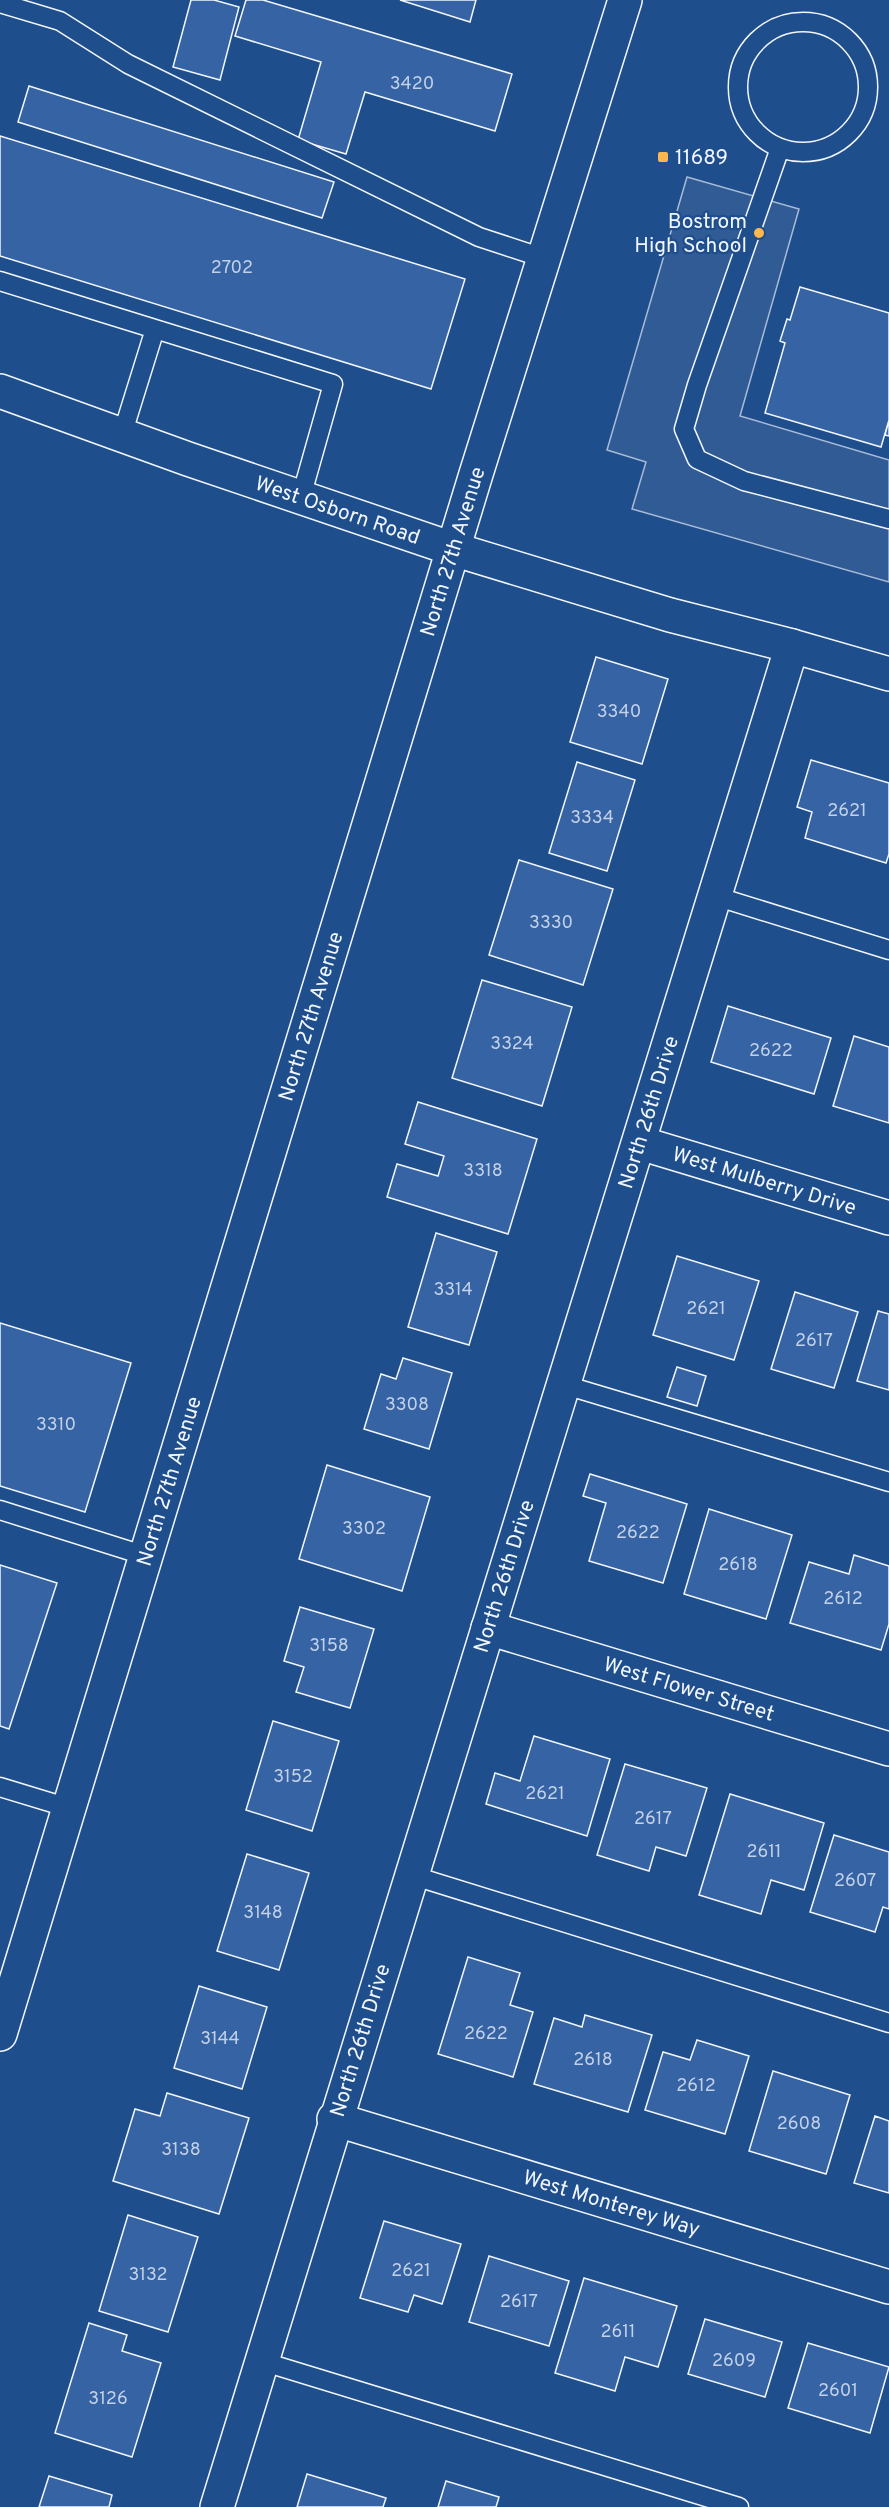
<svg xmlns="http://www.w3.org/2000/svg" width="889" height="2507" font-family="Overpass,sans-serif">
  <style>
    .parking { fill: #305b95; stroke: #a8bbd7; stroke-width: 1.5 }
    .building { fill: #3563a3; stroke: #f2f6ff; stroke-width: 1.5 }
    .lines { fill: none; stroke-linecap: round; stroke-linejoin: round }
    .service-casing { stroke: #f2f6ff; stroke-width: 21 }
    .minor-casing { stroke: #f2f6ff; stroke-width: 36 }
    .secondary-casing { stroke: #f2f6ff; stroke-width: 36 }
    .service { stroke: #1f4e8c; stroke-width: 18 }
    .minor { stroke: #1f4e8c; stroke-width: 33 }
    .secondary { stroke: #1f4e8c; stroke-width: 33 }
    .poi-dot { fill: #ffb74d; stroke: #1f4e8c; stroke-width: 2 }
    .labels { text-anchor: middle; stroke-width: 4.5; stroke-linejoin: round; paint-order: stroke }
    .number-label { font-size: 18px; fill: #c3d1e8 }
    .poi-label { font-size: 21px; fill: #f2f6ff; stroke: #1f4e8c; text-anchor: start }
    .street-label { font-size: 21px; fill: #f2f6ff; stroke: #1f4e8c }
  </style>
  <rect width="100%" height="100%" fill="#1f4e8c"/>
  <!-- parking -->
  <path class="parking" d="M687,177L799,209L740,416L889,460V582L632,509L646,462L607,450Z"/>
  <!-- building -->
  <path class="building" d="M191,0H214L239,7L220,80L173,67Z
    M246,0H263L512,74L495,131L365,92L346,154L298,140L321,62L235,36Z
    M400,0H476L470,22Z
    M29,86L334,182L322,218L18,122Z
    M0,136L465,279L431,389L0,256Z
    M800,287L889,313V420L881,447L765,413L785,343L780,341L787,319L790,320Z
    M889,420V436L885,435Z
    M596,657L668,679L642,764L570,742Z
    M811,760L889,783V854L886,863L805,838L812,812L797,807Z
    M577,762L635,780L607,871L549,853Z
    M519,860L613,889L583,985L489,955Z
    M482,980L572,1007L542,1106L452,1078Z
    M728,1006L831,1038L814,1094L711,1062Z
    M854,1036L889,1047V1123L833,1106Z
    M418,1102L537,1139L508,1234L387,1197L397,1164L438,1176L444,1156L405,1144Z
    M436,1233L497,1252L469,1345L408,1327Z
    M677,1256L759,1281L734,1360L653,1335Z
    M795,1292L858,1312L834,1388L771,1369Z
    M878,1311L889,1314V1390L857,1381Z
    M0,1323L131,1363L85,1512L0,1486Z
    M403,1358L452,1373L429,1449L364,1429L381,1374L396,1379Z
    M677,1367L706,1376L697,1406L667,1397Z
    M327,1465L430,1497L402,1591L299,1559Z
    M590,1474L687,1504L663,1583L589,1561L606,1503L583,1496Z
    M709,1509L792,1535L766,1619L684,1594Z
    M854,1555L889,1566V1624L881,1650L790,1623L809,1562L849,1574Z
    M0,1565L57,1583L9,1729L0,1726Z
    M300,1607L374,1629L350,1708L296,1692L304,1667L284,1661Z
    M273,1721L339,1741L312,1831L246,1810Z
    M534,1736L610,1759L587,1836L486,1804L495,1773L520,1781Z
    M625,1764L707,1788L686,1856L656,1847L649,1871L597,1855Z
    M730,1794L824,1823L804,1890L771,1880L761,1914L699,1895Z
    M834,1835L889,1852V1909L883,1907L875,1932L810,1912Z
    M247,1854L309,1873L279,1970L217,1951Z
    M468,1957L520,1973L510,2005L533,2012L513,2077L438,2054Z
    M199,1986L267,2007L242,2089L174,2068Z
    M585,2015L652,2035L628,2112L534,2084L554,2018L582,2027Z
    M697,2040L749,2056L725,2134L645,2110L663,2052L690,2060Z
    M773,2071L850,2095L826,2174L749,2151Z
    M167,2093L249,2118L219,2214L113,2181L135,2109L160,2116Z
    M875,2116L889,2121V2193L854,2183Z
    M128,2215L198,2237L168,2332L99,2311Z
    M384,2221L461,2244L442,2304L414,2295L408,2312L360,2298Z
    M489,2256L569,2281L549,2346L469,2322Z
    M584,2278L677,2306L658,2367L625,2357L615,2391L555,2373Z
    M705,2319L782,2342L765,2397L688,2374Z
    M89,2323L127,2335L122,2351L161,2363L132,2457L55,2433Z
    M808,2343L889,2367L870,2433L788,2408Z
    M307,2474L386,2498L383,2507H297Z
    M49,2476L112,2495L109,2507H39Z
    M446,2481L499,2497L496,2507H438Z"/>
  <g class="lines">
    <!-- service casing -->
    <g class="service-casing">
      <path id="service" d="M0,3L60,21L128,64L479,237L543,258
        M738 87a65 65 0 1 1 130 0a65 65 0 1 1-130 0Z
        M780,148L697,385L684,429L697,459L744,481L889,519
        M0,281L155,329
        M122,435L155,329L333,384L301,497
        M715,896L889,950
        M565,1385L889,1482
        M0,1510L146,1556
        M0,1787L69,1808
        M411,1875L889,2023
        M261,2361L739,2507"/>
    </g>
    <!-- minor casing -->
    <g class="minor-casing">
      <g id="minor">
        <path id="s1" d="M0,391L188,459L453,549L670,615L792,646L889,674"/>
        <path id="s2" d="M640,1143L889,1218"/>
        <path id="s3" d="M488,1628L889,1749"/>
        <path id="s4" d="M334,2119L889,2287"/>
        <path id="s5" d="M217,2507C405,1885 602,1267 792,646"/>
      </g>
    </g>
    <!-- secondary casing -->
    <g class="secondary-casing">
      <g id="secondary">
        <path id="s6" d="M0,2034L476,474L625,0"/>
      </g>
    </g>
    <!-- service -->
    <use href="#service" class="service"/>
    <!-- minor -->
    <use href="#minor" class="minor"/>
    <!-- secondary -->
    <use href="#secondary" class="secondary"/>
  </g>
  <!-- markers -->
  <g class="poi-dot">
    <rect x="657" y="151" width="12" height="12" rx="3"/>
    <circle cx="759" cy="233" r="6"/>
  </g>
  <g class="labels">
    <!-- number labels -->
    <g class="number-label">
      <text x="412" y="89">3420</text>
      <text x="232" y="273">2702</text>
      <text x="619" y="717">3340</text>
      <text x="847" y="816">2621</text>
      <text x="592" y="823">3334</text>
      <text x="551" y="928">3330</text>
      <text x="512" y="1049">3324</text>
      <text x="771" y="1056">2622</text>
      <text x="483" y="1176">3318</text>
      <text x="453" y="1295">3314</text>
      <text x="706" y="1314">2621</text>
      <text x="814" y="1346">2617</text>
      <text x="407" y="1410">3308</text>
      <text x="56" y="1430">3310</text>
      <text x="364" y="1534">3302</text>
      <text x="638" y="1538">2622</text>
      <text x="738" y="1570">2618</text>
      <text x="843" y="1604">2612</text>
      <text x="329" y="1651">3158</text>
      <text x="293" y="1782">3152</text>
      <text x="545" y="1799">2621</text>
      <text x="653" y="1824">2617</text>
      <text x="764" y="1857">2611</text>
      <text x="855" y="1886">2607</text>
      <text x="263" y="1918">3148</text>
      <text x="486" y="2039">2622</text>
      <text x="220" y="2044">3144</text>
      <text x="593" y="2065">2618</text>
      <text x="696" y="2091">2612</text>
      <text x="799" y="2129">2608</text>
      <text x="181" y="2155">3138</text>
      <text x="411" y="2276">2621</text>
      <text x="148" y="2280">3132</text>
      <text x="519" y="2307">2617</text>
      <text x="618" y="2337">2611</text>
      <text x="734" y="2366">2609</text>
      <text x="838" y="2396">2601</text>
      <text x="108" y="2404">3126</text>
    </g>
    <!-- poi labels -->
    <g class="poi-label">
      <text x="675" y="164">11689</text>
      <text x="747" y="228" text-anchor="end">Bostrom<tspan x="747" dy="24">High School</tspan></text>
    </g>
    <!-- street labels -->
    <g class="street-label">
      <text dy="7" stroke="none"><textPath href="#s1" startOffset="358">West Osborn Road</textPath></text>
      <text dy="7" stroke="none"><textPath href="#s6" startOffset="1550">North 27th Avenue</textPath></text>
      <text dy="7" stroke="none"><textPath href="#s6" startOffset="1064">North 27th Avenue</textPath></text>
      <text dy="7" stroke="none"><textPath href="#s5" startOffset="1460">North 26th Drive</textPath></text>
      <text dy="7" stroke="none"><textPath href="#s2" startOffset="130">West Mulberry Drive</textPath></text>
      <text dy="7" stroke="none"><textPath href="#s6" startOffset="578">North 27th Avenue</textPath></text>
      <text dy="7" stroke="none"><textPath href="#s5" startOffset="974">North 26th Drive</textPath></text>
      <text dy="7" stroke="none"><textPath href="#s3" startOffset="210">West Flower Street</textPath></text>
      <text dy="7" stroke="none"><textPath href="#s5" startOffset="488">North 26th Drive</textPath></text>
      <text dy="7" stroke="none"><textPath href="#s4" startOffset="290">West Monterey Way</textPath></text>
    </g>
  </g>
</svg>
